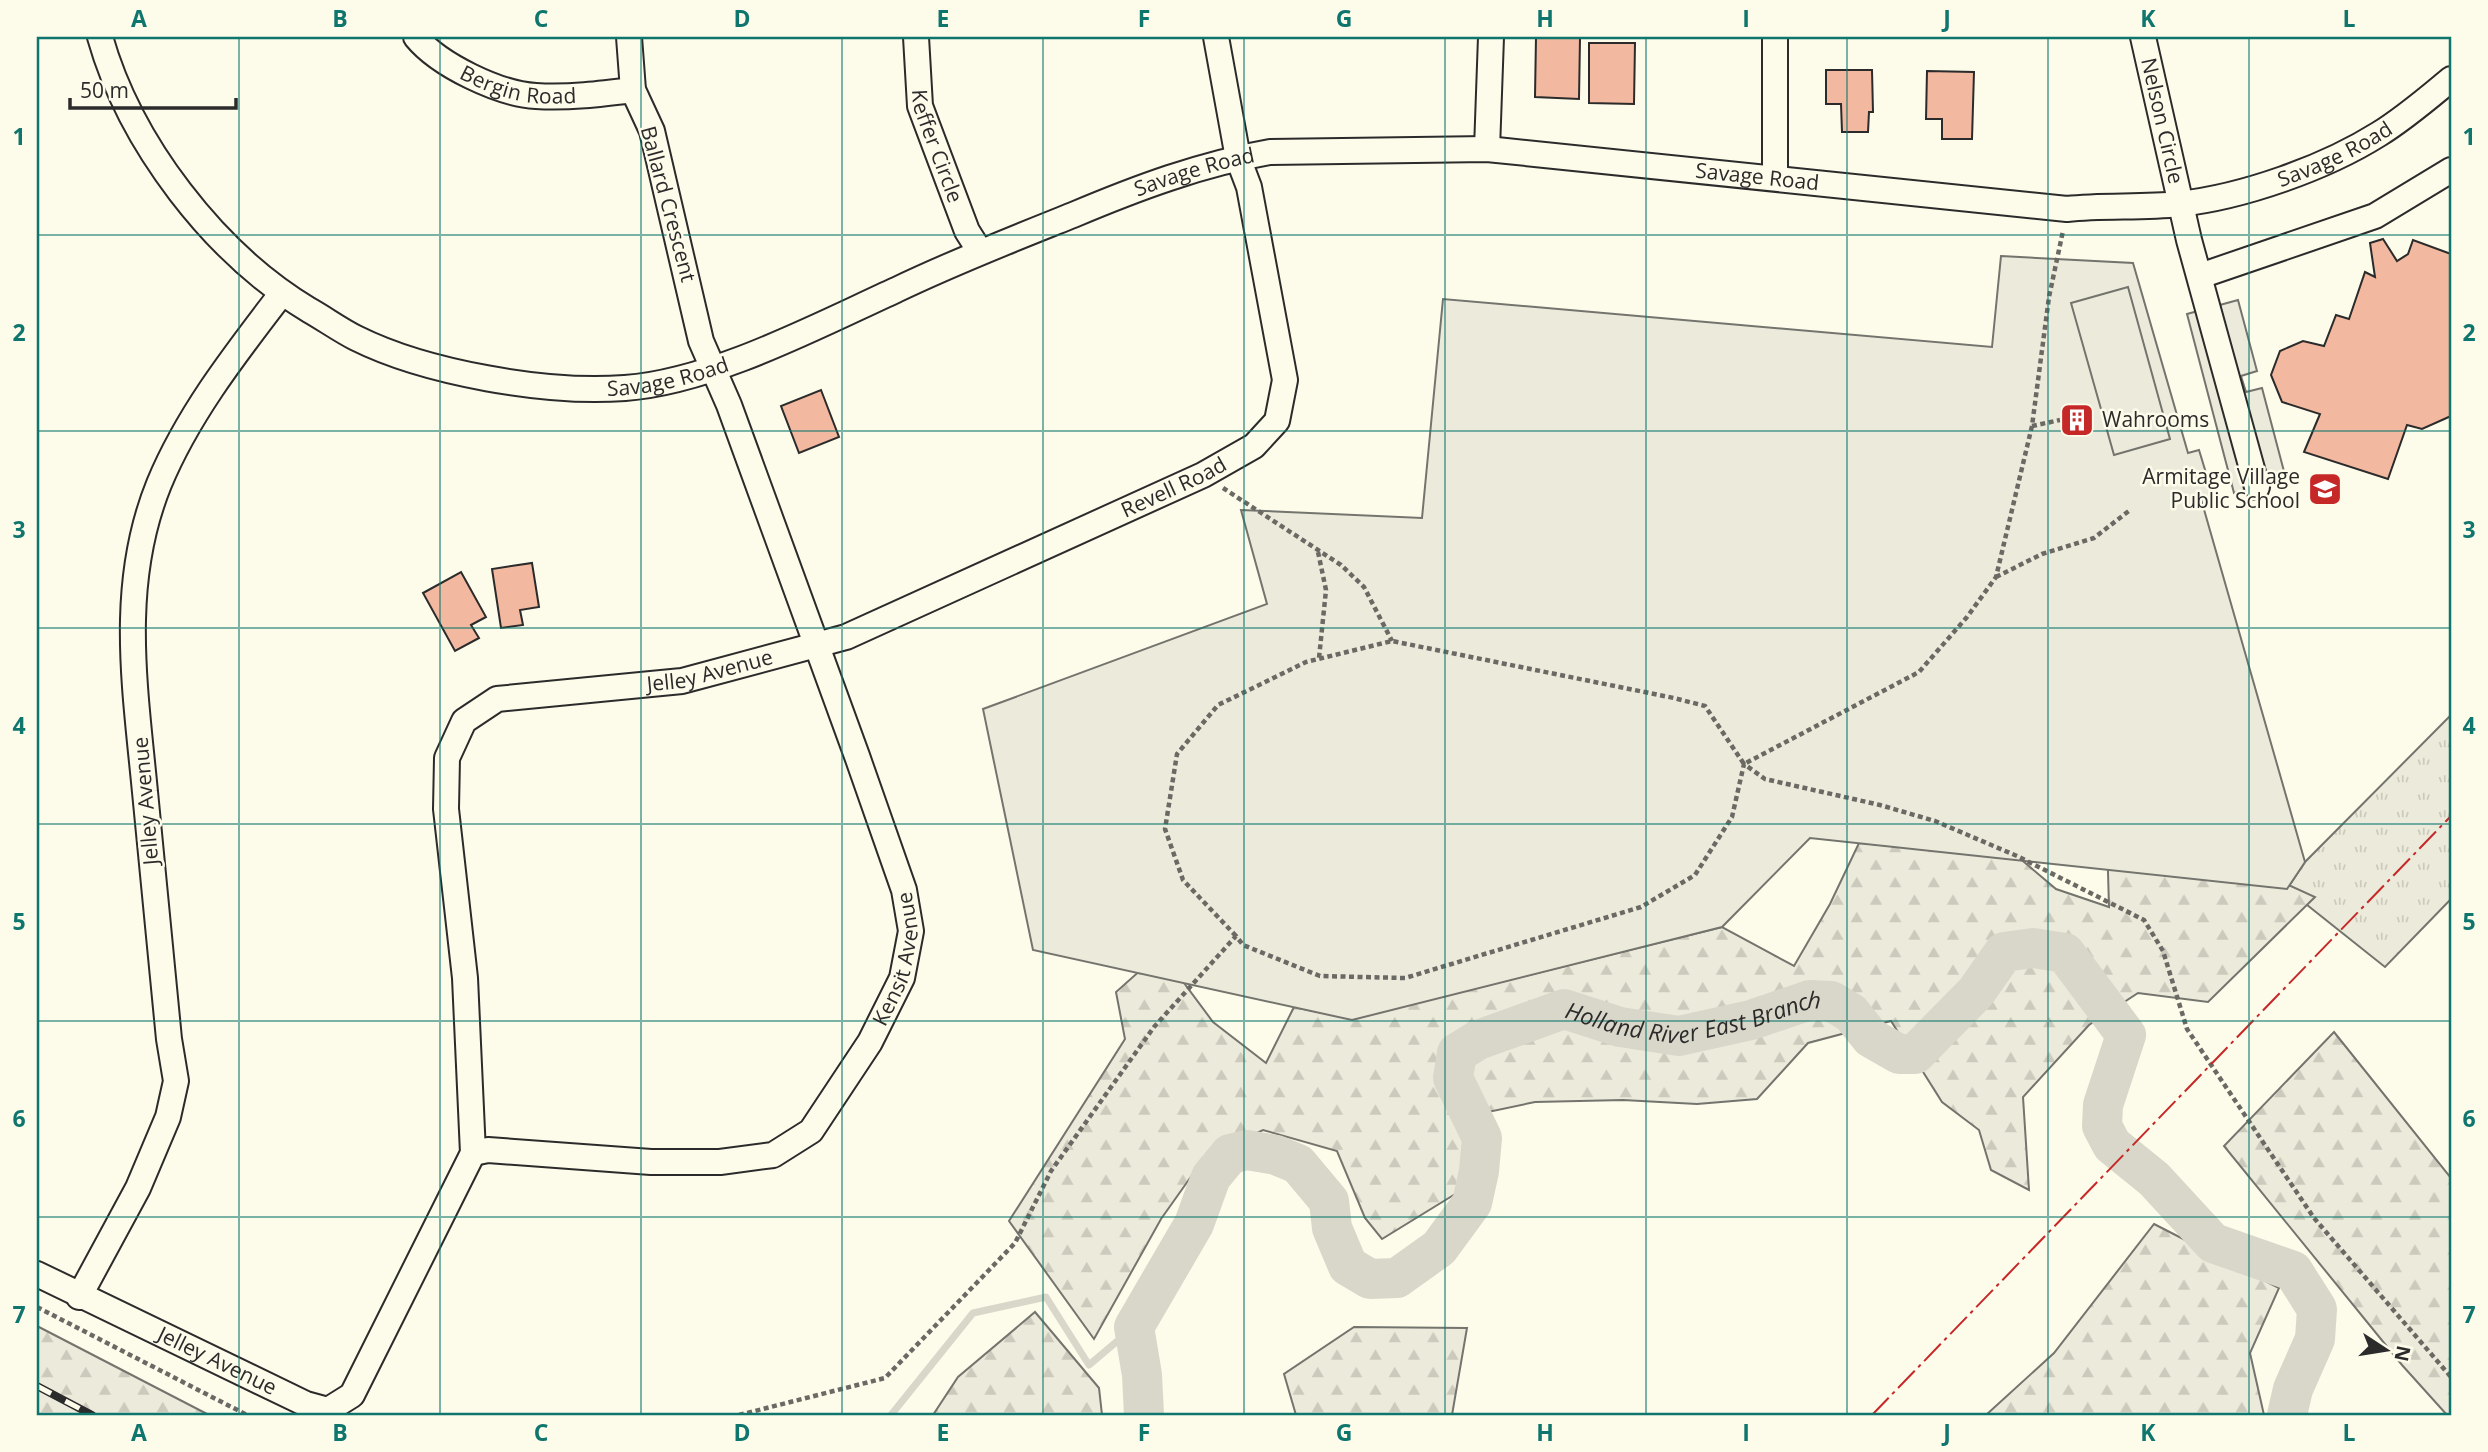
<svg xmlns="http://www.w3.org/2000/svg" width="2488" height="1452" font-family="'Open Sans',sans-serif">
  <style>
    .grass { fill: url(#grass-tufts); stroke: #74746e; stroke-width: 2 }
    .forest { fill: url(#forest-firs); stroke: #74746e; stroke-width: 2 }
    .park { fill: #ecebdb; stroke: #74746e; stroke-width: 2 }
    .parking { fill: #eceadb; stroke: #74746e; stroke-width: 2 }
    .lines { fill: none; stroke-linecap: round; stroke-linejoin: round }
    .stream { stroke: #d8d7c9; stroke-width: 7 }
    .river { stroke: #d8d7c9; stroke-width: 40 }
    .building { fill: #f2b8a0; stroke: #2b2b2b; stroke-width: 2 }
    .minor-casing { stroke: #2b2b2b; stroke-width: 28 }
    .path { stroke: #6a6964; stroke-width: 4.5; stroke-dasharray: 5 3.5; stroke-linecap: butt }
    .minor { stroke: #fdfbea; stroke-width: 24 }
    .rail-casing { stroke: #2b2b2b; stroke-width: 8 }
    .rail { stroke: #fdfbea; stroke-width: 5; stroke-dasharray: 16; stroke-linecap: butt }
    .power { stroke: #c62828; stroke-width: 2; stroke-dasharray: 24 5 3.5 5; stroke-linecap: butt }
    .grid { fill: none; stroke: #0f766e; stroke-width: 2; stroke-opacity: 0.55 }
    .labels { text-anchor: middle; stroke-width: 5; stroke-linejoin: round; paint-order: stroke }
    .street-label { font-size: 21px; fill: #2b2b2b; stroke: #fdfbea }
    .poi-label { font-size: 21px; fill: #2b2b2b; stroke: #fdfbea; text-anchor: start }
    .water-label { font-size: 23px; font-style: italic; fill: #2b2b2b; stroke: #fdfbea }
    .neatline { fill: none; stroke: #0f766e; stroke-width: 2.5 }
    .grid-label { font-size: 23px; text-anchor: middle; font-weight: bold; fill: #0f766e }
  </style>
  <defs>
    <pattern id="grass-tufts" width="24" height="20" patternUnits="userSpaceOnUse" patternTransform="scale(1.75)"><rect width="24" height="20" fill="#ecebdb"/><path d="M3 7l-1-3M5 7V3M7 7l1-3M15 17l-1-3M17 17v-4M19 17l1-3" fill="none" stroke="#cbcabc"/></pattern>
    <pattern id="forest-firs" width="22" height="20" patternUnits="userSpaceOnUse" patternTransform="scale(1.75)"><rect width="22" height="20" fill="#ecebdb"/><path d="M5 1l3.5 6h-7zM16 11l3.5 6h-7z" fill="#cbcabc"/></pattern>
  </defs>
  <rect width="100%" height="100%" fill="#fdfbea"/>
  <!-- grass -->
  <path class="grass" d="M2451,715V899L2385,967L2287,889L2305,862Z"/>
  <!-- forest -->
  <path class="forest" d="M2106,802L2315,897L2208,1002L2138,993L2089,1025L2023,1097L2029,1190L1991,1170L1979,1130L1942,1102L1891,1021L1808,1043L1757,1099L1697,1104L1623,1100L1535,1102L1464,1117L1465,1188L1382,1239L1365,1218L1337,1151L1263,1130L1205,1157L1161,1219L1094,1339L1009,1221L1125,1039L1116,992L1161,952L1213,1022L1266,1063L1294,1007L1352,1019L1722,927L1794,966L1830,904L1859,843L2017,856L2056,889L2109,907Z
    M2334,1032L2451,1178V1415H2447L2402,1365L2224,1146Z
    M2154,1224L2279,1288L2250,1353L2264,1415H1986L2054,1353Z
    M1035,1312L1099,1388L1102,1415H933L958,1377Z
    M37,1326L209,1415H37Z
    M1354,1327L1467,1328L1452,1415H1296L1284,1374Z"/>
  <!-- park -->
  <path class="park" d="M2001,256L2133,263L2188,453L2199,450L2213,496L2201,499L2305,862L2287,889L1810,838L1722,927L1352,1020L1033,950L983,709L1267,604L1241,510L1422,518L1443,299L1992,347Z"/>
  <!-- parking -->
  <path class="parking" d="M2128,287L2170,439L2114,455L2071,303Z
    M2238,300L2257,371L2241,376L2246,392L2262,388L2286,479L2234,493L2187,314Z"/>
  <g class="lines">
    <!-- stream -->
    <path class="stream" d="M891,1415L973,1313L1046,1297L1089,1365L1134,1327"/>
    <!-- river -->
    <path class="river" id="s1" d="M1144,1415L1142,1375L1134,1327L1194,1224L1211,1177L1230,1154L1247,1150L1276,1155L1298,1164L1329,1201L1332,1228L1348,1266L1370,1279L1397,1278L1439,1248L1472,1203L1479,1171L1482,1138L1453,1078L1457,1053L1478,1040L1564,1009L1620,1027L1679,1036L1751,1020L1810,1000L1831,1001L1851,1013L1871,1038L1899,1054H1915L1976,992L2004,952L2033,948L2065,953L2126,1035L2103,1105L2102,1126L2112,1145L2154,1179L2213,1243L2293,1271L2317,1309L2315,1339L2293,1389L2287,1415"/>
  </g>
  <!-- building -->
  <path class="building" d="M1536,37L1580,38L1579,99L1535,97Z
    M1589,43H1635L1634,104L1589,103Z
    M1826,70H1872L1873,112H1869L1868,132H1842L1841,104H1826Z
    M1927,71L1974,72L1972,139H1942V119H1926Z
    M2383,239L2397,261L2408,254L2413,240L2451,254V416L2422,429L2407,425L2388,479L2304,452L2320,414L2282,402L2271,375L2280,351L2303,341L2324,346L2336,315L2349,319L2365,272L2375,277L2370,243Z
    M821,390L839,437L799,453L781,406Z
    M2083,408L2089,427L2070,432L2065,413Z
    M532,563L539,607L520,610L523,625L501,628L492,569Z
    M461,572L486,617L471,625L479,638L455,651L423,593Z"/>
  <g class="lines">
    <!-- minor casing -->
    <g class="minor-casing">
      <g id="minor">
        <path id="s2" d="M100,37C130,143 214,253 309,310C325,319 340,330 356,338C426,373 547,394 625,388C711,382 817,326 896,290C954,262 1013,239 1073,215C1137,188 1201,164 1270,152L1487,149L2067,209C2104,205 2142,208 2179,204C2243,197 2325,168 2379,134C2405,118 2428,98 2451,79"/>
        <path id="s3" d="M416,37C439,65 499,94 536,96C568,98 601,94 633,90"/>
        <path id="s4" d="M916,37L920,106L967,231L979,250"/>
        <path d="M1775,37V177"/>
        <path id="s5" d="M2143,37L2189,240L2257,487"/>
        <path d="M1487,149L1491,37"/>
        <path d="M2200,276L2375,216L2451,170"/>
        <path id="s6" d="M473,1153L488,1150L651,1162H720L773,1155L811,1131L870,1042L902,978L911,931L904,890L857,756L729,405L701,341L652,131L633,90L629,37"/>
        <path id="s7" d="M37,1274L306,1404L328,1410L352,1395L473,1153L465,978L446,809L447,758L464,721L497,699L682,681L846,637L1203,475L1254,446L1277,421L1285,380L1249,187L1238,158L1216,37"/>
        <path d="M79,1297L138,1188L168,1117L176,1081L169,1039C161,956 153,874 145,792C135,687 118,585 159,484C188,414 236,353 282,293"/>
      </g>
    </g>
    <!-- path -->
    <path class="path" d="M2032,426L2060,420
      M1223,488L1341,565L1364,587L1392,641
      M1318,552L1326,590L1319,658
      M1996,577L2042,554L2094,538L2130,510
      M1236,936L1183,880L1165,829L1177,754L1218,705L1306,662L1392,641L1674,698L1705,706L1744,764L1919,672L1967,617L1996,577L2032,426L2049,297L2063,231
      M37,1307L247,1415
      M739,1415L885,1378L1015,1243L1051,1171L1154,1027L1236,936L1243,945L1320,976L1405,978L1641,907L1695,875L1732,817L1744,764L1765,779L1880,805L1935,821L2017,856L2144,920L2163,951L2187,1029L2314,1218L2451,1377"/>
    <!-- minor -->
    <use href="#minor" class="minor"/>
    <!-- rail casing -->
    <g class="rail-casing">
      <path id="rail" d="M37,1386L92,1415"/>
    </g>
    <!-- rail -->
    <use href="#rail" class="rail"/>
    <!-- power -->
    <path class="power" d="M1872,1415L2451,816"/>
  </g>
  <!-- grid -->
  <path class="grid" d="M239,37V1415M440,37V1415M641,37V1415M842,37V1415M1043,37V1415M1244,37V1415M1445,37V1415M1646,37V1415M1847,37V1415M2048,37V1415M2249,37V1415M37,235H2451M37,431H2451M37,628H2451M37,824H2451M37,1021H2451M37,1217H2451"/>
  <!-- icons -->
  <defs>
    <g id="building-square" transform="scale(1.75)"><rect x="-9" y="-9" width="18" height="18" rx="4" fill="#c62828" stroke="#fdfbea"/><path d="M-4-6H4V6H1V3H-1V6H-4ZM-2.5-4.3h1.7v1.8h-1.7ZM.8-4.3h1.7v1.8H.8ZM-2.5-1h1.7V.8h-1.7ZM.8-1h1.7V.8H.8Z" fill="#fff"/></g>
    <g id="school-square" transform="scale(1.75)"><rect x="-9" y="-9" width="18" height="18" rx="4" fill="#c62828" stroke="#fdfbea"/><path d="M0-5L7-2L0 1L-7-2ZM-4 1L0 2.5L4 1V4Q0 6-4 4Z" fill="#fff"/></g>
  </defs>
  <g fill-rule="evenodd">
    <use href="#building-square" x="2077" y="420"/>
    <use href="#school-square" x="2325" y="489"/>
  </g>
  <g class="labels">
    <!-- street labels -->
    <g class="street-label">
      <text dy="7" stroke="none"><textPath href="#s3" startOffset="117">Bergin Road</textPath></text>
      <text dy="7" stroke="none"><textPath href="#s5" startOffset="86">Nelson Circle</textPath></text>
      <text dy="7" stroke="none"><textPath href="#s4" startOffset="112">Keffer Circle</textPath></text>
      <text dy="7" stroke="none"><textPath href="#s2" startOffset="2448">Savage Road</textPath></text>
      <text dy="7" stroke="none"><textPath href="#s2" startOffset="1293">Savage Road</textPath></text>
      <text dy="7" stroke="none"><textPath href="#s2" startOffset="1860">Savage Road</textPath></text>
      <text transform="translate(668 204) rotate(75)" y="7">Ballard Crescent</text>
      <text dy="7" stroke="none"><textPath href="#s2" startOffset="726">Savage Road</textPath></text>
      <text dy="7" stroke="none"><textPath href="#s7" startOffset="1813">Revell Road</textPath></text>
      <text dy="7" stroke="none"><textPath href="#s7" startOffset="1312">Jelley Avenue</textPath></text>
      <text transform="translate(146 801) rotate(-95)" y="7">Jelley Avenue</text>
      <text dy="7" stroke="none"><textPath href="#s6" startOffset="542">Kensit Avenue</textPath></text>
      <text dy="7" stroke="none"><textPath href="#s7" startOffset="200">Jelley Avenue</textPath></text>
    </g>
    <!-- poi labels -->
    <g class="poi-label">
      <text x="2102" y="427">Wahrooms</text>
      <text x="2300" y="484" text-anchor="end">Armitage Village<tspan x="2300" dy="24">Public School</tspan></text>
    </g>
    <!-- water labels -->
    <g class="water-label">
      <text dy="8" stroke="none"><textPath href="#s1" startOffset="1043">Holland River East Branch</textPath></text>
    </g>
  </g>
  <!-- border -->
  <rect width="2488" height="1452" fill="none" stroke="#fdfbea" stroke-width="77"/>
  <!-- north arrow -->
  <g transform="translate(2386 1350) rotate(102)" stroke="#fdfbea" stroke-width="5" paint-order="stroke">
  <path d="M0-5L12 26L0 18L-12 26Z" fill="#2b2b2b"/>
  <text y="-10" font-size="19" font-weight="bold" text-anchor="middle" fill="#2b2b2b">N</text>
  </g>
  <!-- scale -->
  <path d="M70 98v10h166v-10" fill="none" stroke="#2b2b2b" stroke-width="3.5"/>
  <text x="80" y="98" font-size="21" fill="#2b2b2b" stroke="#fdfbea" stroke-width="5" paint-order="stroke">50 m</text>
  <rect x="38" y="38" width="2412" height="1376" class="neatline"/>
  <g class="grid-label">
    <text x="139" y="27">A</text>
    <text x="340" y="27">B</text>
    <text x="541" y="27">C</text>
    <text x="742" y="27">D</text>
    <text x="943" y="27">E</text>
    <text x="1144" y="27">F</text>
    <text x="1344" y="27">G</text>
    <text x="1545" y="27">H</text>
    <text x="1746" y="27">I</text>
    <text x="1947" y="27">J</text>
    <text x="2148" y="27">K</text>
    <text x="2349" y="27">L</text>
    <text x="19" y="145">1</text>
    <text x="2469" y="145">1</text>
    <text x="19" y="341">2</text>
    <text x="2469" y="341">2</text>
    <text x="19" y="538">3</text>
    <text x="2469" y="538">3</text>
    <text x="19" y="734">4</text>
    <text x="2469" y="734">4</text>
    <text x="19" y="930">5</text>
    <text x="2469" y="930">5</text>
    <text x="19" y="1127">6</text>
    <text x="2469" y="1127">6</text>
    <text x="19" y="1323">7</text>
    <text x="2469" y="1323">7</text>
    <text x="139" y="1441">A</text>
    <text x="340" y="1441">B</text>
    <text x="541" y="1441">C</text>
    <text x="742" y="1441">D</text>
    <text x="943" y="1441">E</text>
    <text x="1144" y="1441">F</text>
    <text x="1344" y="1441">G</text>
    <text x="1545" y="1441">H</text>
    <text x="1746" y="1441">I</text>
    <text x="1947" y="1441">J</text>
    <text x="2148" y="1441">K</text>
    <text x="2349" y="1441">L</text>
  </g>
</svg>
